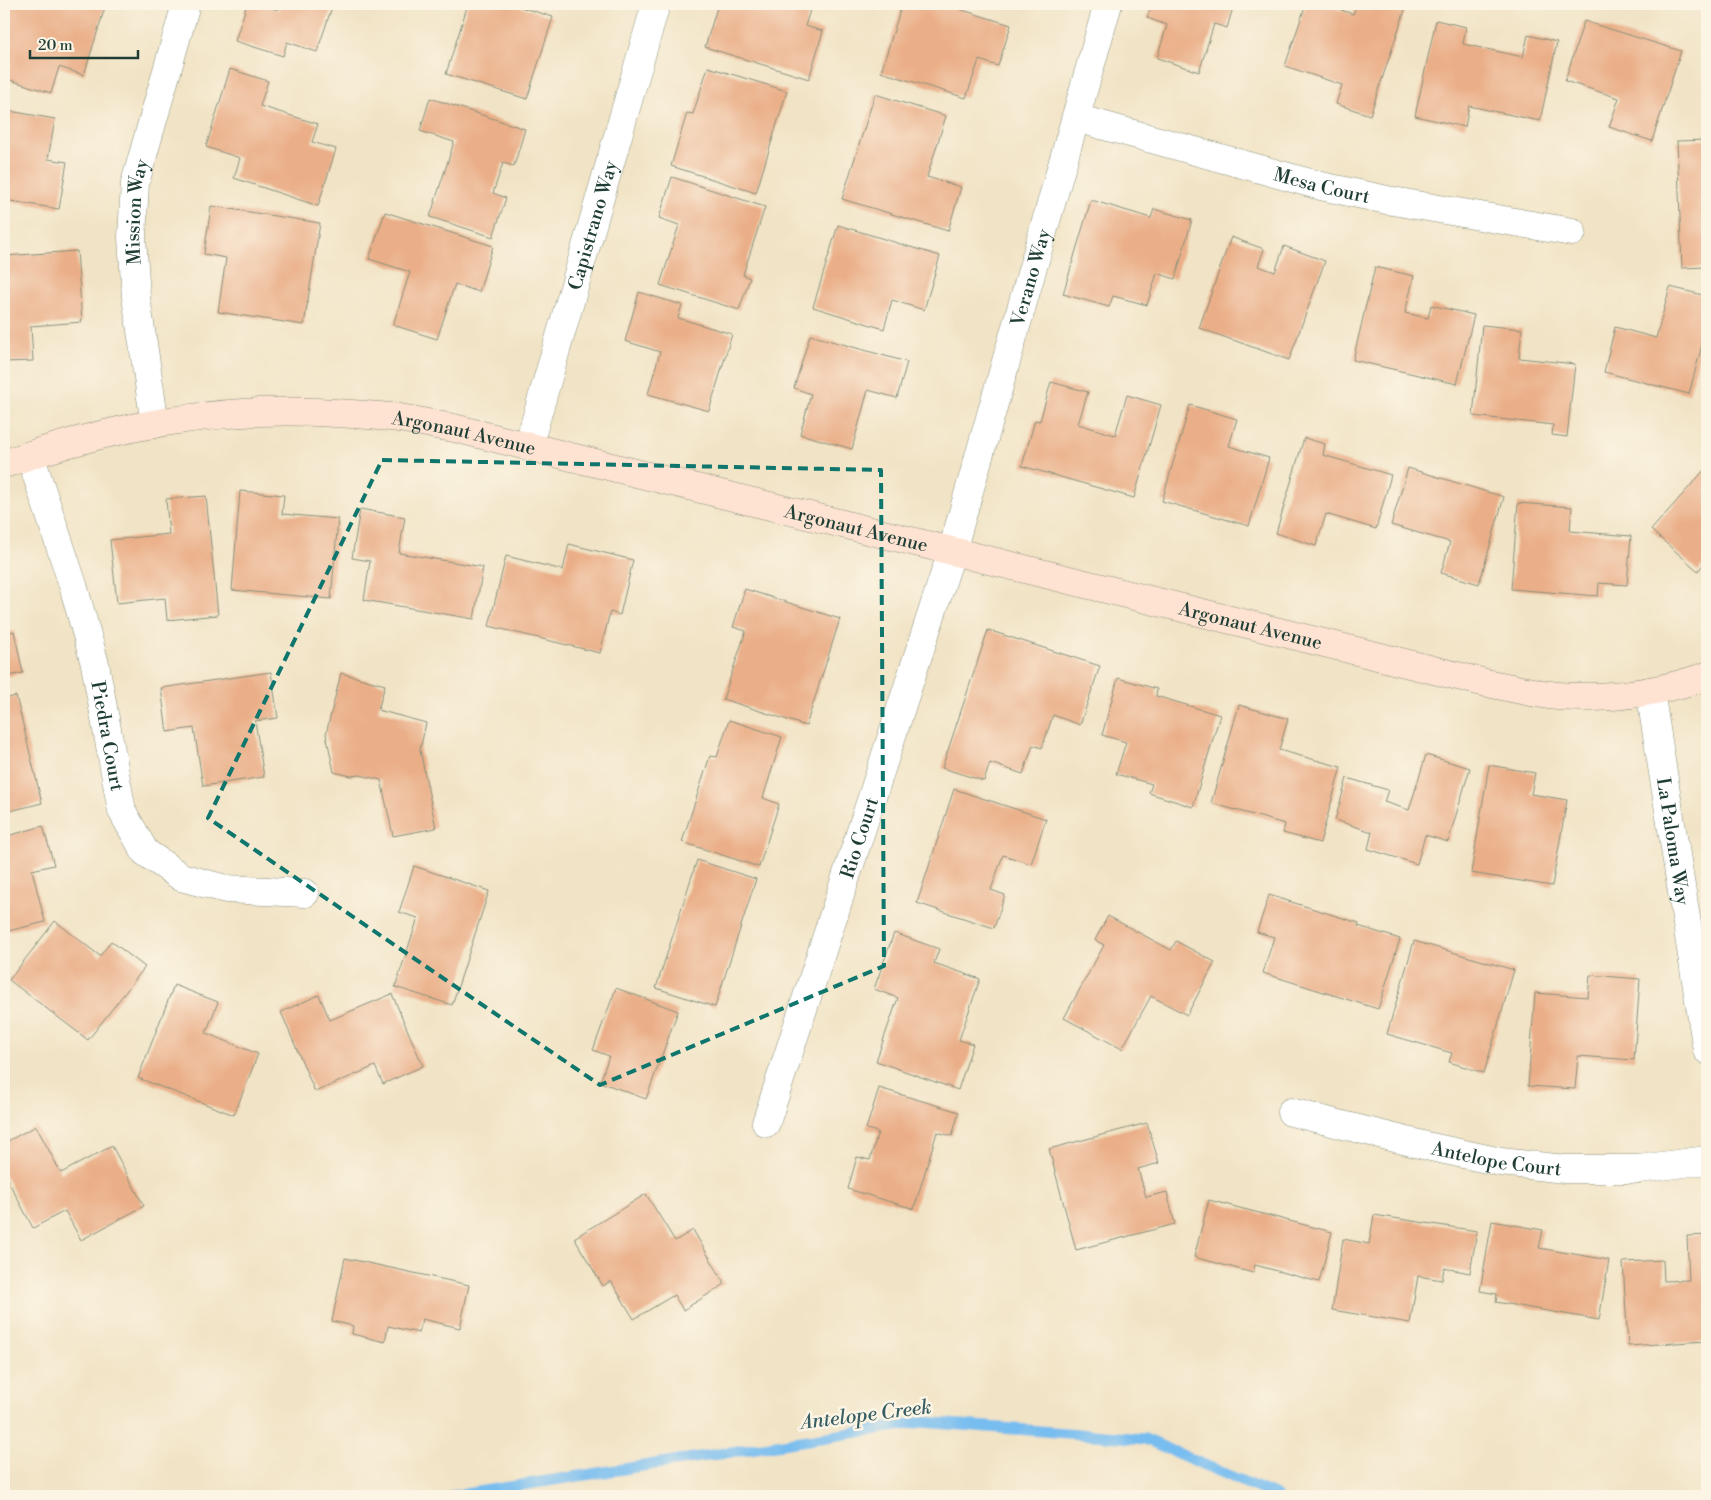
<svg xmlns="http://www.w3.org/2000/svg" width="1711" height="1500" font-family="'Libre Bodoni',serif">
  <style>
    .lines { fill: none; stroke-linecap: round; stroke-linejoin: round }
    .stream { stroke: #78bdef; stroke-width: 11 }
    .building { fill: #eaaf88 }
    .street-casing { stroke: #88907c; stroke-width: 29 }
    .secondary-casing { stroke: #88907c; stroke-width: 29 }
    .street { stroke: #fff; stroke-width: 28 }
    .secondary { stroke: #fee3d2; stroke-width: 28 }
    .marked { fill: none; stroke: #0f766e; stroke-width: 4; stroke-dasharray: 10 6; stroke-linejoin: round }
    .labels { text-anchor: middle; stroke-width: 5; stroke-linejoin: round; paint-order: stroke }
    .street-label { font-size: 19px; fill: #1f3d34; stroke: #fcf5e5 }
    .water-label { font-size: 20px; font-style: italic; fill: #355d63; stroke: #fcf5e5 }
  </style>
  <rect width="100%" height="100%" fill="#fcf5e5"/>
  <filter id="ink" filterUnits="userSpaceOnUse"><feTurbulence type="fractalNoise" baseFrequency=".02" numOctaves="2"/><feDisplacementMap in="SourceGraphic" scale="10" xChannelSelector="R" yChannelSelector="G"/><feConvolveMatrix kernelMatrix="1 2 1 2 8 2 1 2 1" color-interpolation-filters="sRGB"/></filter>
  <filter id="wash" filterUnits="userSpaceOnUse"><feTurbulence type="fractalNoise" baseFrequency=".0096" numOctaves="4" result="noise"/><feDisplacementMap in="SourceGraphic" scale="20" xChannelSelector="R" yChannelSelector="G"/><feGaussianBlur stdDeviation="1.12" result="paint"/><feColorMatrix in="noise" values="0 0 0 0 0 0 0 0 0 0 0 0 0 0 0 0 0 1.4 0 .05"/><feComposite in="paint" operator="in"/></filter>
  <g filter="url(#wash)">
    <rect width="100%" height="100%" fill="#f1e3c5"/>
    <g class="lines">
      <!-- stream -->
      <path class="stream" d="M452,1496L922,1422L1145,1439L1276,1496"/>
    </g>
    <g id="blocks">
      <!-- building -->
      <path class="building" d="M5,4H106L84,75L59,67L51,93L4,78V9Z
        M247,4H258L278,10L280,4H333L317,52L287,42L283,56L235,41Z
        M468,4H511L553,17L527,99L446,74Z
        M718,4H812L805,26L823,31L809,79L705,47Z
        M902,4H943L1011,25L998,66L979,60L966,98L881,72Z
        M1152,4H1252L1250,9L1234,4L1227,28L1214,24L1199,72L1157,58L1167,25L1147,18Z
        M1306,4H1323L1353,14L1357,4H1407L1370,115L1336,104L1342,85L1285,66Z
        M1436,20L1466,27L1463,44L1523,57L1528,35L1557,42L1540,121L1469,106L1465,127L1415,116Z
        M1584,21L1681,51L1652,141L1609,127L1619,98L1565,81Z
        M708,67L787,91L756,193L671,166L687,113L693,114Z
        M230,69L268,81L260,106L318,124L312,142L336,149L318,206L234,178L240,158L206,147Z
        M875,94L946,116L927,177L961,187L948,231L842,199Z
        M430,98L525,129L514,166L503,163L493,193L506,198L493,237L430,217L454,142L420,131Z
        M4,110L55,119L48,159L67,162L59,209L4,200Z
        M1707,140V267L1682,268L1677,141Z
        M672,177L765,207L743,275L750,278L739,310L660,285L679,225L659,218Z
        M1091,200L1151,218L1154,209L1192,220L1175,279L1157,273L1147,305L1113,296L1109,307L1063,294Z
        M211,206L320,223L304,325L218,312L226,258L204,254Z
        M385,212L493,246L479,292L455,284L437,339L393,325L410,272L369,259Z
        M838,225L940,256L924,310L892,300L884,329L813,307Z
        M1231,237L1264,249L1258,266L1275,272L1284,246L1325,261L1289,360L1199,328Z
        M77,251L82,322L31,326L33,361L4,362V256Z
        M1375,267L1414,276L1405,313L1428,318L1431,305L1474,315L1457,384L1353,360Z
        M1670,287L1707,296V326L1689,394L1604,372L1615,327L1656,338Z
        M639,292L682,305L678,318L732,334L709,411L648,394L660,352L625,341Z
        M1482,325L1522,329L1519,358L1575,364L1567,437L1552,435L1553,425L1473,416Z
        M810,335L907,362L897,398L868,390L852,449L800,434L811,394L794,388Z
        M1051,382L1088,392L1078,424L1115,435L1127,395L1161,405L1134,498L1022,466L1035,420L1040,421Z
        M1190,405L1237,419L1229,446L1269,458L1249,526L1162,501Z
        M1304,438L1325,444L1323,455L1391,475L1376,529L1326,514L1316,546L1276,533Z
        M1707,467V560L1698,571L1651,530Z
        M1408,468L1504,497L1479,584L1441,573L1450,542L1391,525Z
        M240,491L284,495L282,514L338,519L331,599L232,590Z
        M206,496L218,615L167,620L165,598L117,603L110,540L169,534L166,499Z
        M1518,503L1572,507L1570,531L1631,536L1627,585L1599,583L1598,596L1511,589Z
        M360,509L405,517L399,553L483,567L474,619L364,600L370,561L352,558Z
        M569,544L633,560L620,615L610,612L600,653L489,626L506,556L563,570Z
        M745,589L840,619L806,726L723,699L746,631L733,627Z
        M988,630L1100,666L1080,725L1053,715L1042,748L1033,745L1023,774L990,763L984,781L942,768Z
        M14,631L23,673L4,677V634Z
        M271,672L278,718L255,721L264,777L203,786L194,728L167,732L161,688Z
        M341,673L385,685L378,710L426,723L420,750L436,828L393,836L381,780L360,775L351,776L334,772L326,734Z
        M1118,678L1157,689L1156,696L1220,715L1193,807L1149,793L1152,784L1116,774L1126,742L1102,735Z
        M16,696L42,803L6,812L4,801V699Z
        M1239,705L1288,719L1279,750L1341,767L1320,843L1283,833L1285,824L1211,803Z
        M729,720L782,737L763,798L779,804L759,867L682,842L710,756L717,757Z
        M1426,755L1470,768L1448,842L1425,835L1417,864L1368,849L1372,832L1335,820L1347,778L1388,790L1384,802L1409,810Z
        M1489,765L1535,773L1531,794L1567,800L1552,886L1471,873Z
        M954,789L1046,819L1031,864L1003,855L991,890L1005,895L994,928L917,903Z
        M43,826L54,865L32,870L45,922L4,932V837Z
        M697,860L756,879L715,1007L656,988Z
        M414,866L489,891L452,1005L395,987L418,918L399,912Z
        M1269,895L1359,923L1358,926L1400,939L1378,1009L1263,973L1274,937L1257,932Z
        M1108,916L1171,950L1176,941L1215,962L1187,1015L1151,996L1122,1049L1064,1018L1104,945L1095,940Z
        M55,921L100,956L111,941L145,967L88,1040L9,980Z
        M894,933L939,949L934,963L980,979L959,1040L973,1044L958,1090L876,1061L898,998L874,989Z
        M1414,941L1514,970L1484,1073L1449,1062L1452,1053L1387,1034Z
        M1590,975L1640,979L1634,1060L1578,1056L1575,1089L1528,1086L1535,993L1588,997Z
        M174,985L218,1002L206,1033L258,1054L234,1115L138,1078Z
        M616,988L678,1011L646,1099L600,1082L609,1056L593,1050Z
        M392,994L423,1066L383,1084L375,1066L315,1092L281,1012L319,995L330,1020Z
        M879,1088L959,1112L952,1136L937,1132L914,1209L848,1189L857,1157L870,1160L878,1132L866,1129Z
        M1147,1123L1159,1163L1138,1169L1146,1197L1167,1192L1175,1224L1076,1250L1049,1149Z
        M36,1126L61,1173L112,1146L144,1206L81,1240L65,1211L33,1228L4,1173V1143Z
        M646,1194L675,1241L693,1230L725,1284L683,1310L674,1295L634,1319L611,1281L603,1286L574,1238Z
        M1209,1200L1332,1232L1319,1282L1255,1265L1253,1273L1194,1257Z
        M1374,1215L1477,1231L1470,1273L1444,1268L1442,1280L1418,1276L1410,1323L1332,1310L1343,1239L1369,1244Z
        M1492,1221L1543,1230L1539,1248L1609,1260L1599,1320L1496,1302L1497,1294L1480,1291Z
        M1707,1235V1341L1628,1346L1623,1262L1663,1260L1664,1281L1689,1280L1687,1236Z
        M345,1258L469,1285L460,1328L422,1319L419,1333L388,1326L385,1342L352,1334L353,1326L332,1321Z"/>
    </g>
  </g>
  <g filter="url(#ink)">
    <use href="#blocks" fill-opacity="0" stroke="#88907c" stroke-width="1"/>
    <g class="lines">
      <!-- street casing -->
      <g class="street-casing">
        <g id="street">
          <path id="s1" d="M1076,118L1321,186L1387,200L1572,232"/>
          <path id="s2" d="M155,424L136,297L132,237L135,183L186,4"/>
          <path id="s3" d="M528,447L656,4"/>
          <path id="s4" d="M30,455L73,585L95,664L122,811L145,852L181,877L226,889L305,893"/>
          <path id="s5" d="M1650,691L1707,1050"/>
          <path id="s6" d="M1291,1112L1431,1147L1501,1162L1565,1169H1639L1707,1160"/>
          <path id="s7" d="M766,1123L952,551L1108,4"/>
        </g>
      </g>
      <!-- secondary casing -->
      <g class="secondary-casing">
        <g id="secondary">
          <path id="s8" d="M4,464C85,435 172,416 259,412C302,410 348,413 391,417C412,419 433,425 454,428L1486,683C1510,687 1534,694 1558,696C1608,700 1660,692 1707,676"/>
        </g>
      </g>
      <!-- street -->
      <use href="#street" class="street"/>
      <!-- secondary -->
      <use href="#secondary" class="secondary"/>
    </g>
  </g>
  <!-- marked area -->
  <path class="marked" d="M382,460L881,470L884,966L600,1085L208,818Z"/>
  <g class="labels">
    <!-- street labels -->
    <g class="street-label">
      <text dy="7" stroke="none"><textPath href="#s1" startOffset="255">Mesa Court</textPath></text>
      <text dy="7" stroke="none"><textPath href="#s2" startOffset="214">Mission Way</textPath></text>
      <text dy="7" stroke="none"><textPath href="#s3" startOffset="231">Capistrano Way</textPath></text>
      <text dy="7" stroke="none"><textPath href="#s7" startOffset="886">Verano Way</textPath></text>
      <text dy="7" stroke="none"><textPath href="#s8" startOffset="468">Argonaut Avenue</textPath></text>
      <text dy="7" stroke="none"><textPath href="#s8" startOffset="872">Argonaut Avenue</textPath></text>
      <text dy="7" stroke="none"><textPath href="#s8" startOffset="1278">Argonaut Avenue</textPath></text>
      <text dy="7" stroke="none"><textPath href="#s4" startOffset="292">Piedra Court</textPath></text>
      <text dy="7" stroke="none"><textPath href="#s7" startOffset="300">Rio Court</textPath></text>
      <text dy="7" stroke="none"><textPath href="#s5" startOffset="152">La Paloma Way</textPath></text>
      <text dy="7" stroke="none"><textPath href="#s6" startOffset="211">Antelope Court</textPath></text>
    </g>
    <!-- water labels -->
    <g class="water-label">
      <text transform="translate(866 1414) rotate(-7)" y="7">Antelope Creek</text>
    </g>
  </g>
  <!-- margin -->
  <rect width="1711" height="1500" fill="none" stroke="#fcf5e5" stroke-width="20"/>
  <!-- scale -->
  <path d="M30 50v8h108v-8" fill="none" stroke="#1f3d34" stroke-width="2.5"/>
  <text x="38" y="50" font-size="15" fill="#1f3d34" stroke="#fcf5e5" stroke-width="4" paint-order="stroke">20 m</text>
</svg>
